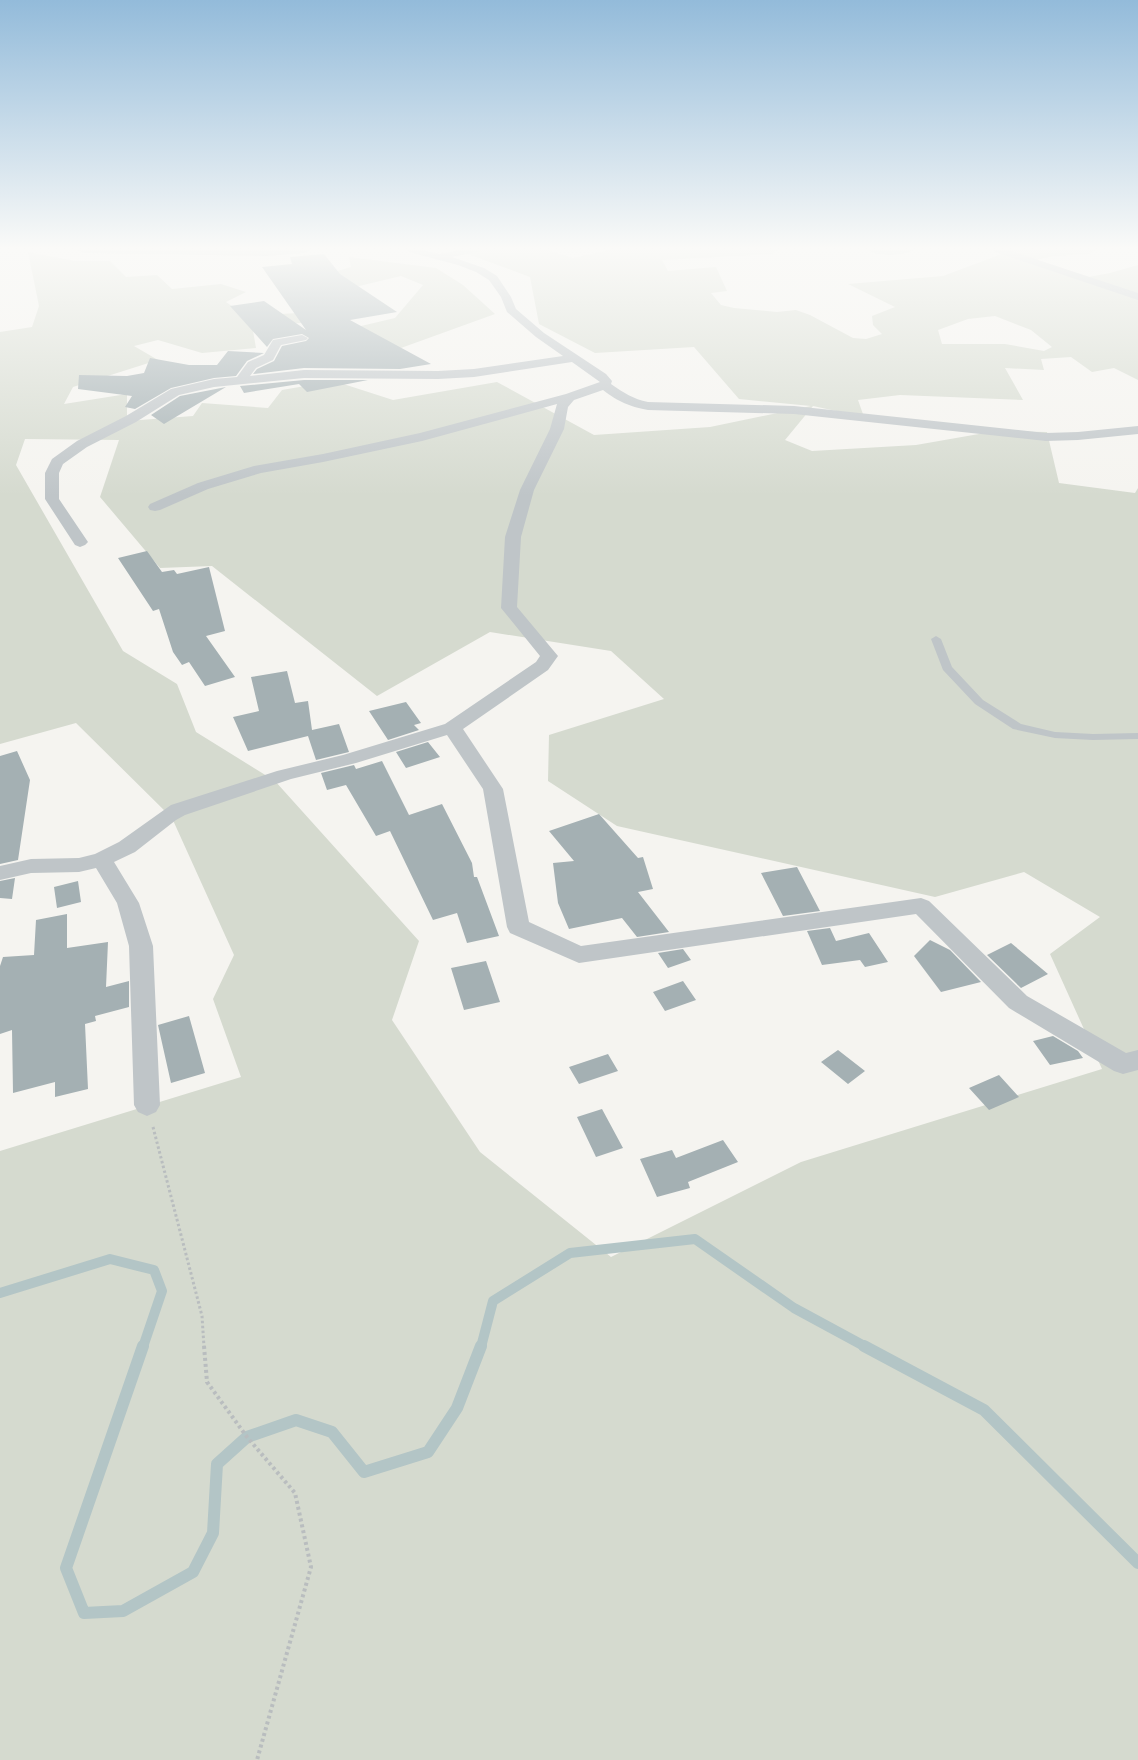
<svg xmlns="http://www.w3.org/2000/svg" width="1138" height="1760" font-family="Ubuntu,sans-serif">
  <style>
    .green { fill: #d5dacf; fill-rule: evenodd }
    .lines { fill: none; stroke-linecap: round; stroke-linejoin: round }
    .stream-far1 { stroke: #b3c5c6; stroke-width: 10 }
    .stream { stroke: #b3c5c6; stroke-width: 12 }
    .building { fill: #a4b0b3 }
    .path-far1 { stroke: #b9bdbf; stroke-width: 3; stroke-dasharray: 2.5 2.5; stroke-linecap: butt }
    .path { stroke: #b9bdbf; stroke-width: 4; stroke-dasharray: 3 3; stroke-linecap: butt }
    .service { fill: #bfc5c8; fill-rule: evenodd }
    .minor { fill: #bfc5c8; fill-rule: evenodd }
  </style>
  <rect width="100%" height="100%" fill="#f5f4f0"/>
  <!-- green -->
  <path class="green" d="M457,250H547L573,258L609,250H777L773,254L662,260L668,271L716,267L727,291L711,293L721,305L734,308L777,312L796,310L810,315L853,338L866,339L882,334L873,325L872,316L895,307L848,284L943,276L1007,252L1005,250H1097L1089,254L1054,256L1035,260L1078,279L1110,273L1138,265V380L1114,368L1092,372L1071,357L1041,359L1044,370L1005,368L1023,400L900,395L858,400L864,417L813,406L785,440L812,451L916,445L996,431L1047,432L1059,483L1135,493L1138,488V1760H0V1151L241,1077L213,999L234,955L172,818L76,723L0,744V332L32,327L39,306L28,252L75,261H110L126,277L157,275L172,289L221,284L246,292L226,302L246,316L315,312L301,323L252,325L256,348L202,353L158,340L134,346L158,360L73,387L64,404L127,394V421L193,416L202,403L268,408L282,390L334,381L393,400L497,382L594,435L710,427L811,406L739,399L694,347L595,353L539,324L530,277ZM995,316L1031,330L1052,347L1044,351L1005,344H942L938,330L968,319ZM25,439L119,440L100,497L160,568L212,566L377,696L490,632L611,651L664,699L549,735L548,781L617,826L935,897L1024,872L1100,917L1050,954L1102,1069L801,1162L611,1257L480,1152L392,1020L419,941L275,781L196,732L177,684L123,651L16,465Z
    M349,257L436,268L463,285L495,314L401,348L323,335L395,318L423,285L401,276L334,292L307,280L351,267Z"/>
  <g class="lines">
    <!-- stream-far1 -->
    <path class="stream-far1" d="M0,1293L110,1259L154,1270L162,1291L143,1347
      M481,1347L493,1301L570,1253L695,1239L794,1308L866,1347"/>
    <!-- stream -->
    <path class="stream" d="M143,1346L66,1568L84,1613L123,1611L193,1572L213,1533L217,1464L247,1437L296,1420L332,1432L364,1472L428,1452L457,1408L481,1346
      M864,1346L984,1410L1138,1563"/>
  </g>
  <!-- building -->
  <path class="building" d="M324,254L340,274L397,312L350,320L431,364L400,369L304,368L253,374L257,369L274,361L282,346L306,341L309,338L302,334L273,339L267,347L230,306L264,301L306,330L262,267L292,264L290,257Z
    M228,351L264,353L247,361L236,376L214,378L171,388L135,409L125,407L132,396L78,389L79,375L127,376L144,373L150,358L189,365H217Z
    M304,380H368L307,392L299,384L244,393L240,386Z
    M226,387L164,424L151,415L180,396Z
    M147,551L162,572L174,570L177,574L209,567L225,631L206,636L235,677L205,686L189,662L182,665L173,652L159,609L153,611L118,558Z
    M287,671L295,703L308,701L312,730L339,724L349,752L316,760L308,736L248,751L233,717L259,711L251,677Z
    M406,702L421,723L414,725L419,730L388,740L369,711Z
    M428,742L440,757L406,768L396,752Z
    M17,751L30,780L18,860L0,864V756Z
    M382,761L409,815L442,804L472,863L474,877H477L499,936L467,943L457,913L433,920L390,831L376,836L346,785L327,790L321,773L354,765L356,769Z
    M599,814L638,858L643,857L653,889L638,892L669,932L637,937L622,918L569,929L558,903L553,863L574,861L549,831Z
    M797,867L820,911L783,916L761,873Z
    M15,878L12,899L0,898V881Z
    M78,881L81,902L57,908L54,887Z
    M67,914V948L108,942L106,987L129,981V1007L95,1016L96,1021L85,1024L88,1089L55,1097V1082L13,1093L12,1030L0,1034V966L3,957L34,955L36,920Z
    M830,928L836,941L869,933L888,962L865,967L860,960L822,965L807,931Z
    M930,940L950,950L981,982L941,992L914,956Z
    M1011,943L1048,974L1021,988L987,955Z
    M683,949L691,960L668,968L658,953Z
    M486,961L500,1002L464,1010L451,968Z
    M683,981L696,1000L665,1011L653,992Z
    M189,1016L205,1073L171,1083L158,1025Z
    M1053,1036L1078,1051L1083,1058L1050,1065L1033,1041Z
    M838,1050L865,1071L848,1084L821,1062Z
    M608,1054L618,1071L579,1084L569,1067Z
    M999,1075L1019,1097L989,1110L969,1088Z
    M602,1109L623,1148L596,1157L577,1117Z
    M723,1140L738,1162L688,1182L690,1188L657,1197L640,1159L672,1150L676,1158Z"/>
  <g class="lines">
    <!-- path-far1 -->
    <path class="path-far1" d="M153,1127L202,1316L204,1347"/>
    <!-- path -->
    <path class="path" d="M204,1346L207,1382L247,1437L295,1493L311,1567L257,1760"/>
    <!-- service -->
    <path class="service" d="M936,636L941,639L952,667L983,700L1021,724L1055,732L1093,734L1138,733V739L1093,740L1055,738L1013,729L975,704L943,670L931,639Z"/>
    <!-- minor -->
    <path class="minor" d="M78,250H310L305,253L267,256L83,253Z
      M407,250H423L439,254L459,250H480L478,252L452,257L484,268L497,276L511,297L516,309L544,333L606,374L612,381L611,384C624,393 633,399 648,402L794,406L1046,433L1078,432L1138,426V434L1078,440L1046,441L794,414L648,410C628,406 619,402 603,390L574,400L568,407L564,429L534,490L521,537L517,607L558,656L548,670L463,729L503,789L529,922L581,946L921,898L929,901L1027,996L1126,1053L1138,1050V1070L1123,1074L1114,1071L1009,1008L916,914L579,963L510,933L507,927L483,789L447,735L356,763L291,779L185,815L176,820L135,852L114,862L139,903L153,946L160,1105L156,1112L147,1116L138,1112L134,1105L129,946L117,903L96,868L79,872L31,873L0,880V866L31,859L79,858L95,854L119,842L171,805L277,771L343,755L445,724L536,662L540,656L501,608L505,537L520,490L550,429L557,404L422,441L323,462L261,473L208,489L160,510L155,511L150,510L148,507L150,504L198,483L254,466L323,454L420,433L566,394L600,382L572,362L474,377L438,379L304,378L214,387L179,395L136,422L87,447L63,464L59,473V499L88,542L85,545L80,547L75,545L45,499V473L52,459L77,441L126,416L171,389L214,379L237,377L248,362L264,355L273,340L302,335L308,338L306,340L281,345L273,360L256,368L250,376L304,370L438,371L474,369L563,356L536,337L507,312L501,297L489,280L476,272L458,265L409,252Z
      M869,250H913C907,256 875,257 869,250Z
      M993,250H1008L1138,293V300L995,252Z"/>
  </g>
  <!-- sky -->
  <linearGradient id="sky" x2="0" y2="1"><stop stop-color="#93bbda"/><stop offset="0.5" stop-color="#fafaf8"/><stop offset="1" stop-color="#fafaf8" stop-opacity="0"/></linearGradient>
  <rect width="1138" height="496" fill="url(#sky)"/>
</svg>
